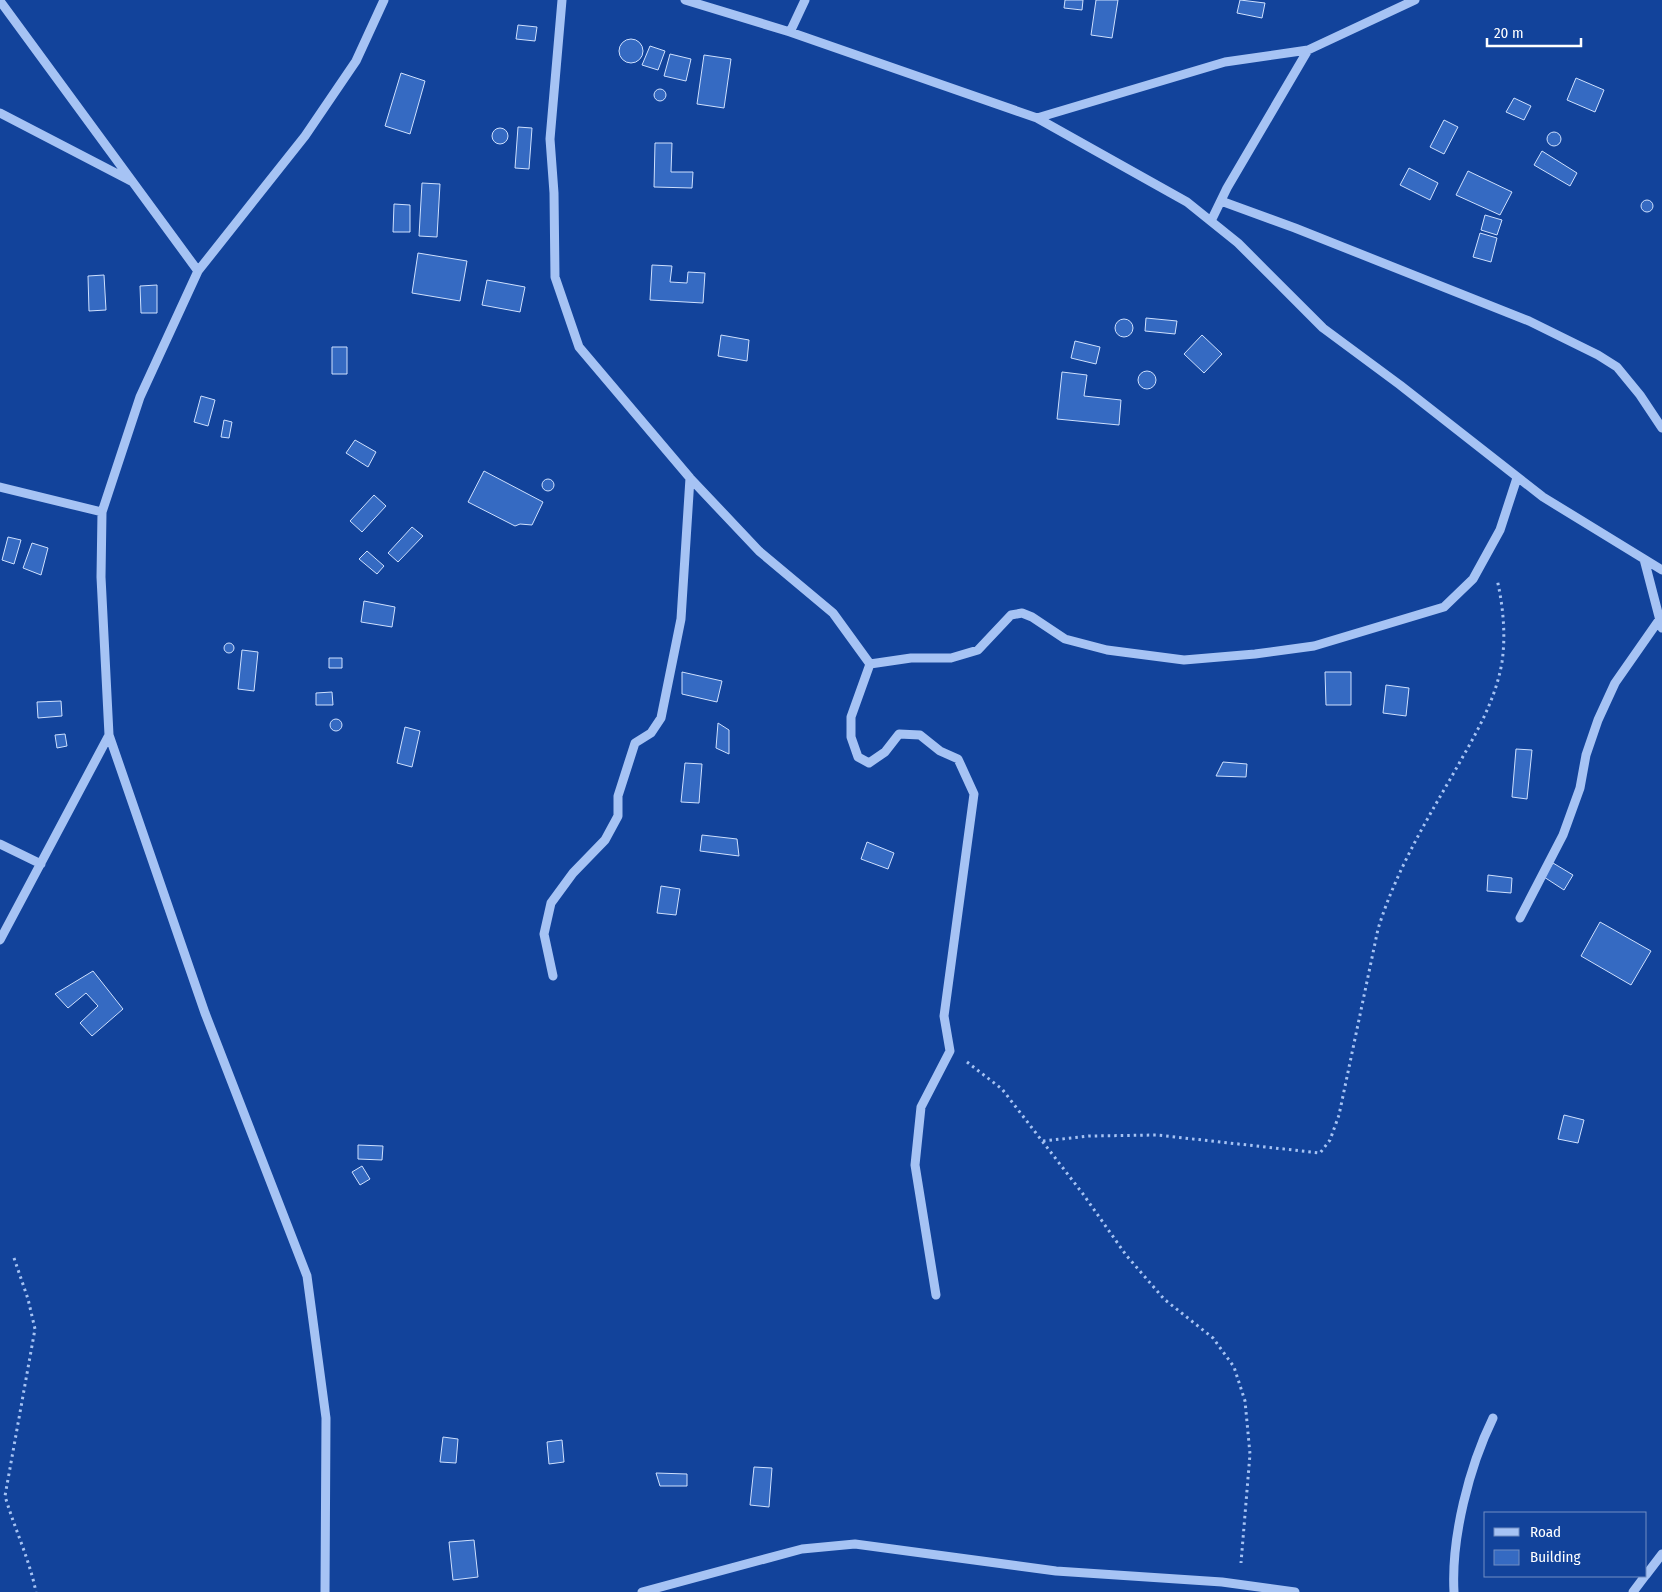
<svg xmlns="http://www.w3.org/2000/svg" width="1662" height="1592" font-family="'Fira Sans Condensed',sans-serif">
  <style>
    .building { fill: #356ac2; stroke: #cee0fe }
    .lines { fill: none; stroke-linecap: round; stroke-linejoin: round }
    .path { stroke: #a6c3f4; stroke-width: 3; stroke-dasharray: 2.5 4; stroke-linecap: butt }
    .minor { stroke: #a6c3f4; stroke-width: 9 }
  </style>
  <rect width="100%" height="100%" fill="#12439b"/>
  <!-- building -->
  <path class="building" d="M1065,0H1083L1082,10L1064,8Z
    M1096,0H1118L1112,38L1091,35Z
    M1240,0L1265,3L1262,18L1237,13Z
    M518,25L537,27L535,41L516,39Z
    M619 51a12 12 0 1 1 24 0a12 12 0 1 1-24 0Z
    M650,46L665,51L658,70L642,65Z
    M670,54L691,59L686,81L664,76Z
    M704,55L731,59L724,108L697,104Z
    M401,73L425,81L410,134L385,126Z
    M1576,78L1604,90L1595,112L1567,100Z
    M654 95a6 6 0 1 1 12 0a6 6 0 1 1-12 0Z
    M1514,98L1531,106L1524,120L1506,112Z
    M1444,120L1458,127L1444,154L1430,147Z
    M518,127L532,128L529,169L515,168Z
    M492 136a8 8 0 1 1 16 0a8 8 0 1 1-16 0Z
    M1547 139a7 7 0 1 1 14 0a7 7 0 1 1-14 0Z
    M655,143H672L671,172H693L692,188L654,187Z
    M1542,151L1577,173L1570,186L1534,165Z
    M1409,168L1438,183L1430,200L1400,185Z
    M1468,171L1512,192L1500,215L1456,195Z
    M422,183L440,184L437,237L419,236Z
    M1641 206a6 6 0 1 1 12 0a6 6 0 1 1-12 0Z
    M394,204L410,205V232H393Z
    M1485,215L1502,220L1497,235L1481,230Z
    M1480,233L1497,238L1491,262L1473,257Z
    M418,253L467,261L460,301L412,293Z
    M652,265L672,266L670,282L687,283L688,272L705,273L703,303L650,300Z
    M104,275L106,310L89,311L88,276Z
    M487,280L525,287L520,312L482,305Z
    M157,285V313H141L140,286Z
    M1146,318L1177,321L1175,334L1145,331Z
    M1115 328a9 9 0 1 1 18 0a9 9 0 1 1-18 0Z
    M721,335L749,340L747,361L718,356Z
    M1202,335L1222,354L1204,373L1184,354Z
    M1075,341L1100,347L1096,364L1071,358Z
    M332,347H347V374H332Z
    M1138 380a9 9 0 1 1 18 0a9 9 0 1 1-18 0Z
    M1062,372L1087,375L1084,396L1121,400L1119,425L1057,419Z
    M201,396L215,400L208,426L194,422Z
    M224,420L232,422L229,438L221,437Z
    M355,440L376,452L368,467L346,453Z
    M484,471L543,502L532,525L520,524L515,526L468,502Z
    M542 485a6 6 0 1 1 12 0a6 6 0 1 1-12 0Z
    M374,495L386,506L362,532L350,521Z
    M412,527L423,536L398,562L388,553Z
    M8,537L21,540L14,564L2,560Z
    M32,543L48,548L41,575L23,568Z
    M367,551L384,566L377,574L359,559Z
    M364,601L395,607L392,627L361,622Z
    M224 648a5 5 0 1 1 10 0a5 5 0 1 1-10 0Z
    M242,650L258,652L254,691L238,689Z
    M329,658H342V668H329Z
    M682,672L722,681L717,702L682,694Z
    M1325,672H1351V705H1326Z
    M1386,685L1409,688L1406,716L1383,713Z
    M332,692L333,705H316V693Z
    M61,701L62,716L38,718L37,702Z
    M330 725a6 6 0 1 1 12 0a6 6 0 1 1-12 0Z
    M718,723L729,730V754L716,748Z
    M405,727L420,731L412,767L397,763Z
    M65,734L67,746L57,748L55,735Z
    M1516,749L1532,750L1527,799L1512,797Z
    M1223,762L1247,764L1246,777L1216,776Z
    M685,763L702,764L699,803L681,802Z
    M702,835L737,839L739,856L700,851Z
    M867,842L894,853L888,869L861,859Z
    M1553,863L1573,875L1564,890L1544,877Z
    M1488,875L1512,878L1511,893L1487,891Z
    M661,886L680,889L676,915L657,913Z
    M1600,922L1651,951L1631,985L1581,956Z
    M93,971L123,1009L92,1036L80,1023L98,1006L86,993L68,1008L55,994Z
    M1564,1115L1584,1120L1578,1143L1558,1139Z
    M358,1145L383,1146L382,1160L358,1159Z
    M362,1166L370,1179L360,1185L352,1172Z
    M443,1437L458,1439L456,1463L440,1462Z
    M562,1440L564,1462L549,1464L547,1442Z
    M754,1467L772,1468L769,1507L750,1505Z
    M656,1473L687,1474V1486H660Z
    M474,1540L478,1577L453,1580L449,1542Z"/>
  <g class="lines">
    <!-- path -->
    <path class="path" d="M967,1062L1002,1089L1083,1194L1126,1255L1164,1299L1213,1338L1234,1367L1245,1401L1250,1454L1241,1563
      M1043,1141L1089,1136L1157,1135L1320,1153L1330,1140L1339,1115L1378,929C1395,874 1423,826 1452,776C1472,740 1495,704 1502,662C1506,634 1503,606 1497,579
      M14,1258L28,1299L35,1329L5,1496C15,1530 29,1558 36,1592"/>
    <!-- minor -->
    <path class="minor" d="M562,0L550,139L554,193L555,277L579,347L690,478L759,551L833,613L870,664L851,717V737L858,757L869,763L885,752L899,734L920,735L940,751L958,759L974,794L944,1016L950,1051L921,1107L915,1165L936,1295
      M685,0L790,32L1037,118L1187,202L1238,243L1323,328L1400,385L1543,497L1662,570
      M0,1L198,271
      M790,32L805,0
      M0,113L131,181
      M1037,118L1225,62L1308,50L1415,0
      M1221,201L1295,228L1529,321L1598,355L1617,367L1640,395L1662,428
      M1211,221L1227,188L1308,50
      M0,487L102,512
      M1644,559L1662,628
      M870,664L911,658H951L978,650L1011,615L1022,613L1032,617L1065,639L1107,650L1184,660L1255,654L1314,646L1444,607L1473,579L1500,530L1517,478
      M0,844L41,864
      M1520,918L1563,835L1580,788L1586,755L1598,720L1615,683L1659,620
      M0,940L109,735
      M553,976L544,934L551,903L573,873L605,840L618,816V796L635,743L651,733L661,718L681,619L690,478
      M1646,1575L1662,1554
      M325,1592L326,1418L307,1276L205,1013L109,735L101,577L102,512L140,397L198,271L305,136L356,61L384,0
      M642,1592L802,1549L855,1544L1056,1571L1222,1582L1295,1592
      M1454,1592C1451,1538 1469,1467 1493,1418
      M1633,1592L1645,1576"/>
  </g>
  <!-- legend -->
  <rect x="1484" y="1512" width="162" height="65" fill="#12439b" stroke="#718ec3"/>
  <rect x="1494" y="1528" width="25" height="8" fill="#a6c3f4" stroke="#718ec3"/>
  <text x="1530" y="1537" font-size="15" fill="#ffffff">Road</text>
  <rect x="1494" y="1550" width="25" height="15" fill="#356ac2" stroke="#718ec3"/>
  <text x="1530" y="1562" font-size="15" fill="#ffffff">Building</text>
  <!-- scale -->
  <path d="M1487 38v8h94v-8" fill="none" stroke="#ffffff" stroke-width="2.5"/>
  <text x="1494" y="38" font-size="15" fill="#ffffff" stroke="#12439b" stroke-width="4" paint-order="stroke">20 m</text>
</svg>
